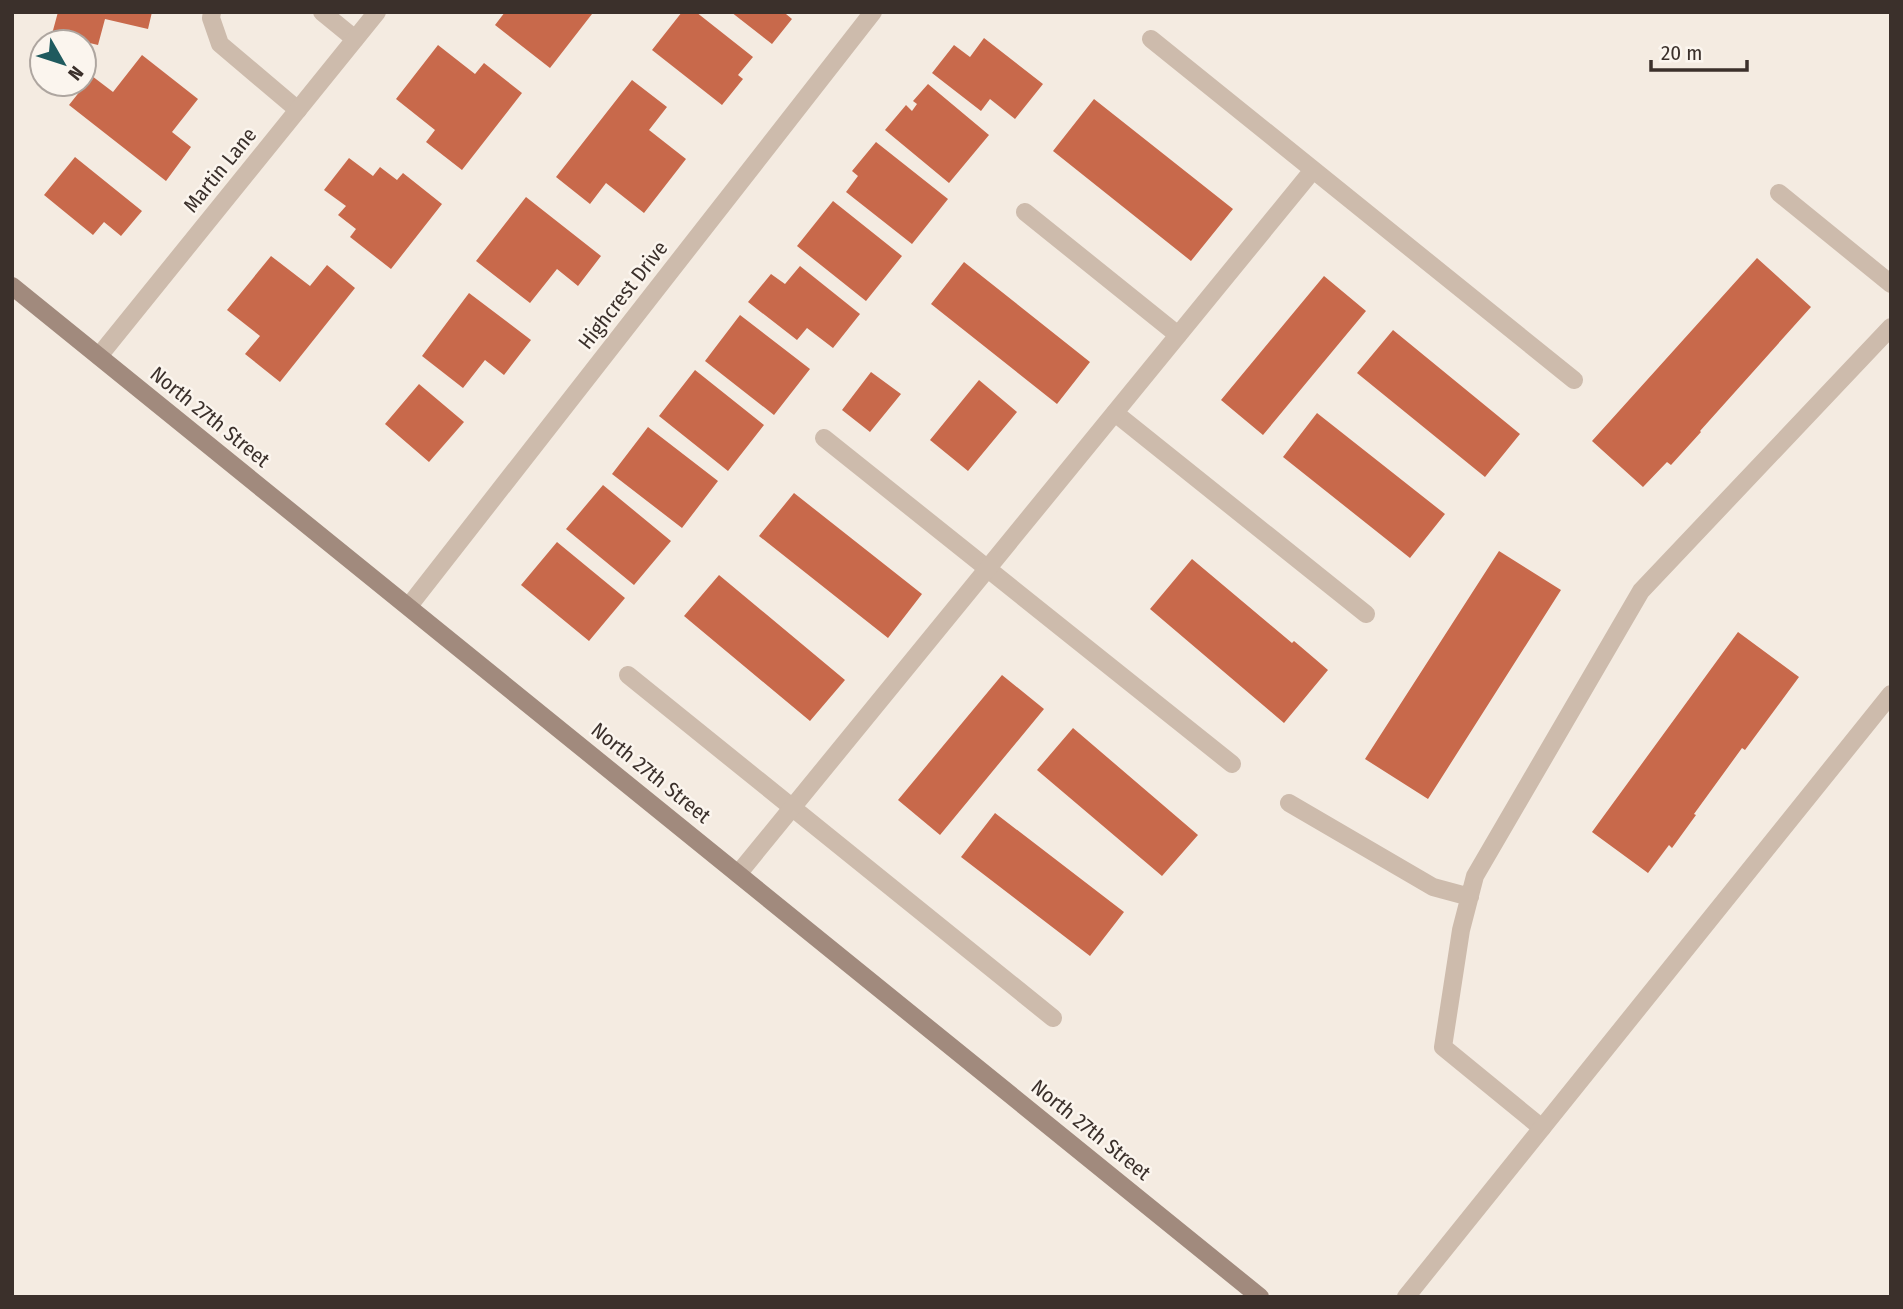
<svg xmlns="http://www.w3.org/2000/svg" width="1903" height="1309" font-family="'Fira Sans Condensed',sans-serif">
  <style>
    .building { fill: #c8694b }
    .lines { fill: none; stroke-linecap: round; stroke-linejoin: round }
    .lane { stroke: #cdbbac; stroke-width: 18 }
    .street { stroke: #cdbbac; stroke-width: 18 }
    .secondary { stroke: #a18a7d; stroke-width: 18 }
    .labels { text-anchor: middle; stroke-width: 5; stroke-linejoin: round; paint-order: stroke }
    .street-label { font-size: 21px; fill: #3b302b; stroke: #fbf5ee }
  </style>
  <rect width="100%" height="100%" fill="#f4ebe1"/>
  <!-- building -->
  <path class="building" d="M58,12H152L148,29L105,19L98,45L52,34Z
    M505,12H589L592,14L550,68L495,25Z
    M682,12H696L753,57L738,75L743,79L722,105L652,50Z
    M731,12H788L786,14L792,19L772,44Z
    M984,38L1043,84L1015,119L990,99L981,111L932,73L954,45L970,57Z
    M438,45L475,74L484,63L522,93L462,170L426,142L435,130L396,99Z
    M142,55L198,99L172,132L191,147L166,181L69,105L92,76L113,92Z
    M632,80L667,107L649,130L686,159L644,213L606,183L590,204L556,177Z
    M928,84L989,135L949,183L885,130L906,105L912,111L917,104L913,101Z
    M1094,99L1233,209L1191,261L1053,151Z
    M876,142L948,199L912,244L846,192L858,176L852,171Z
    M75,157L142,211L121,236L104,222L93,235L44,195Z
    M349,158L373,176L380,167L397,180L403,173L442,204L391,269L350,237L356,229L338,215L346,206L324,190Z
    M526,197L601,256L578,286L557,269L530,303L476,261Z
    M833,201L902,256L866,301L797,246Z
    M271,256L310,286L327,265L355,288L280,382L245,354L260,336L227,310Z
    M1757,258L1811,307L1700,431L1701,432L1671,465L1667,462L1643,487L1592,441Z
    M964,262L1090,362L1057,404L931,304Z
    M800,266L860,314L833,348L807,328L797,340L748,302L771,274L785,284Z
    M1324,276L1366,311L1263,435L1221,400Z
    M469,293L531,340L504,375L485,360L463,388L422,356Z
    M740,315L810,369L774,415L705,361Z
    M1393,330L1520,434L1485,477L1357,373Z
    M695,370L764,425L728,471L659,416Z
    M871,372L901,394L870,432L842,410Z
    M979,380L1017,412L968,471L930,440Z
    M419,384L464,422L429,462L385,424Z
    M1317,413L1445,514L1410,558L1283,457Z
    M648,427L718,481L682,528L612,474Z
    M603,485L671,541L634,585L566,529Z
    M794,493L922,594L888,638L759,536Z
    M557,542L625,598L589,641L521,585Z
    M1499,551L1561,590L1428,799L1365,759Z
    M1192,559L1292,643L1294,641L1328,670L1284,723L1150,609Z
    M719,575L845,680L810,721L684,616Z
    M1738,632L1799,677L1745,750L1742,748L1694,814L1696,815L1672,848L1669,845L1648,873L1592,832Z
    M1002,675L1044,709L940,835L898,800Z
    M1073,728L1198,835L1162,876L1037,770Z
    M995,813L1124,912L1090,956L961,857Z"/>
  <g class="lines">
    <!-- lane -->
    <path class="lane" d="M212,12L211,18L220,44L298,110
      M322,12L355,39
      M1779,193L1891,284
      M1025,212L1178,335
      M1115,413L1366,614
      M824,438L1232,764
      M628,675L1053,1018
      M1289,803L1433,887L1470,897
      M1542,1128L1443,1047L1461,930L1475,876L1641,591L1891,327"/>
    <!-- street -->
    <path class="street" d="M1151,39L1574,380
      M99,356L377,12
      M409,606L873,12
      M738,874L1313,170
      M1406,1297L1891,694"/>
    <!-- secondary -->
    <path class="secondary" d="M12,286L1260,1297"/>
  </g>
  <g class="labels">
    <!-- street labels -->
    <g class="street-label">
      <text transform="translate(220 170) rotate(-51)" y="7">Martin Lane</text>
      <text transform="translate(623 295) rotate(-52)" y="7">Highcrest Drive</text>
      <text transform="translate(210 417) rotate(39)" y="7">North 27th Street</text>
      <text transform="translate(651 773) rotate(39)" y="7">North 27th Street</text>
      <text transform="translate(1091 1130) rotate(39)" y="7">North 27th Street</text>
    </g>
  </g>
  <!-- border -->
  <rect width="1903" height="1309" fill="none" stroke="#3b302b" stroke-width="28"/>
  <!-- north arrow -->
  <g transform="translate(63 63) rotate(129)"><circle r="33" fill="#fbf5ee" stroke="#aea6a0" stroke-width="2"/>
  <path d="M0-5L12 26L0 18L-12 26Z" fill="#1f5a5e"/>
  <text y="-10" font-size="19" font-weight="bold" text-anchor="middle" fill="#3b302b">N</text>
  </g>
  <!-- scale -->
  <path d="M1651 60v10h96v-10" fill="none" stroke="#3b302b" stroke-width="3.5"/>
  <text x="1661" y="60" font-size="21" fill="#3b302b" stroke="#fbf5ee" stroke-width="5" paint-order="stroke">20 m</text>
</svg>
